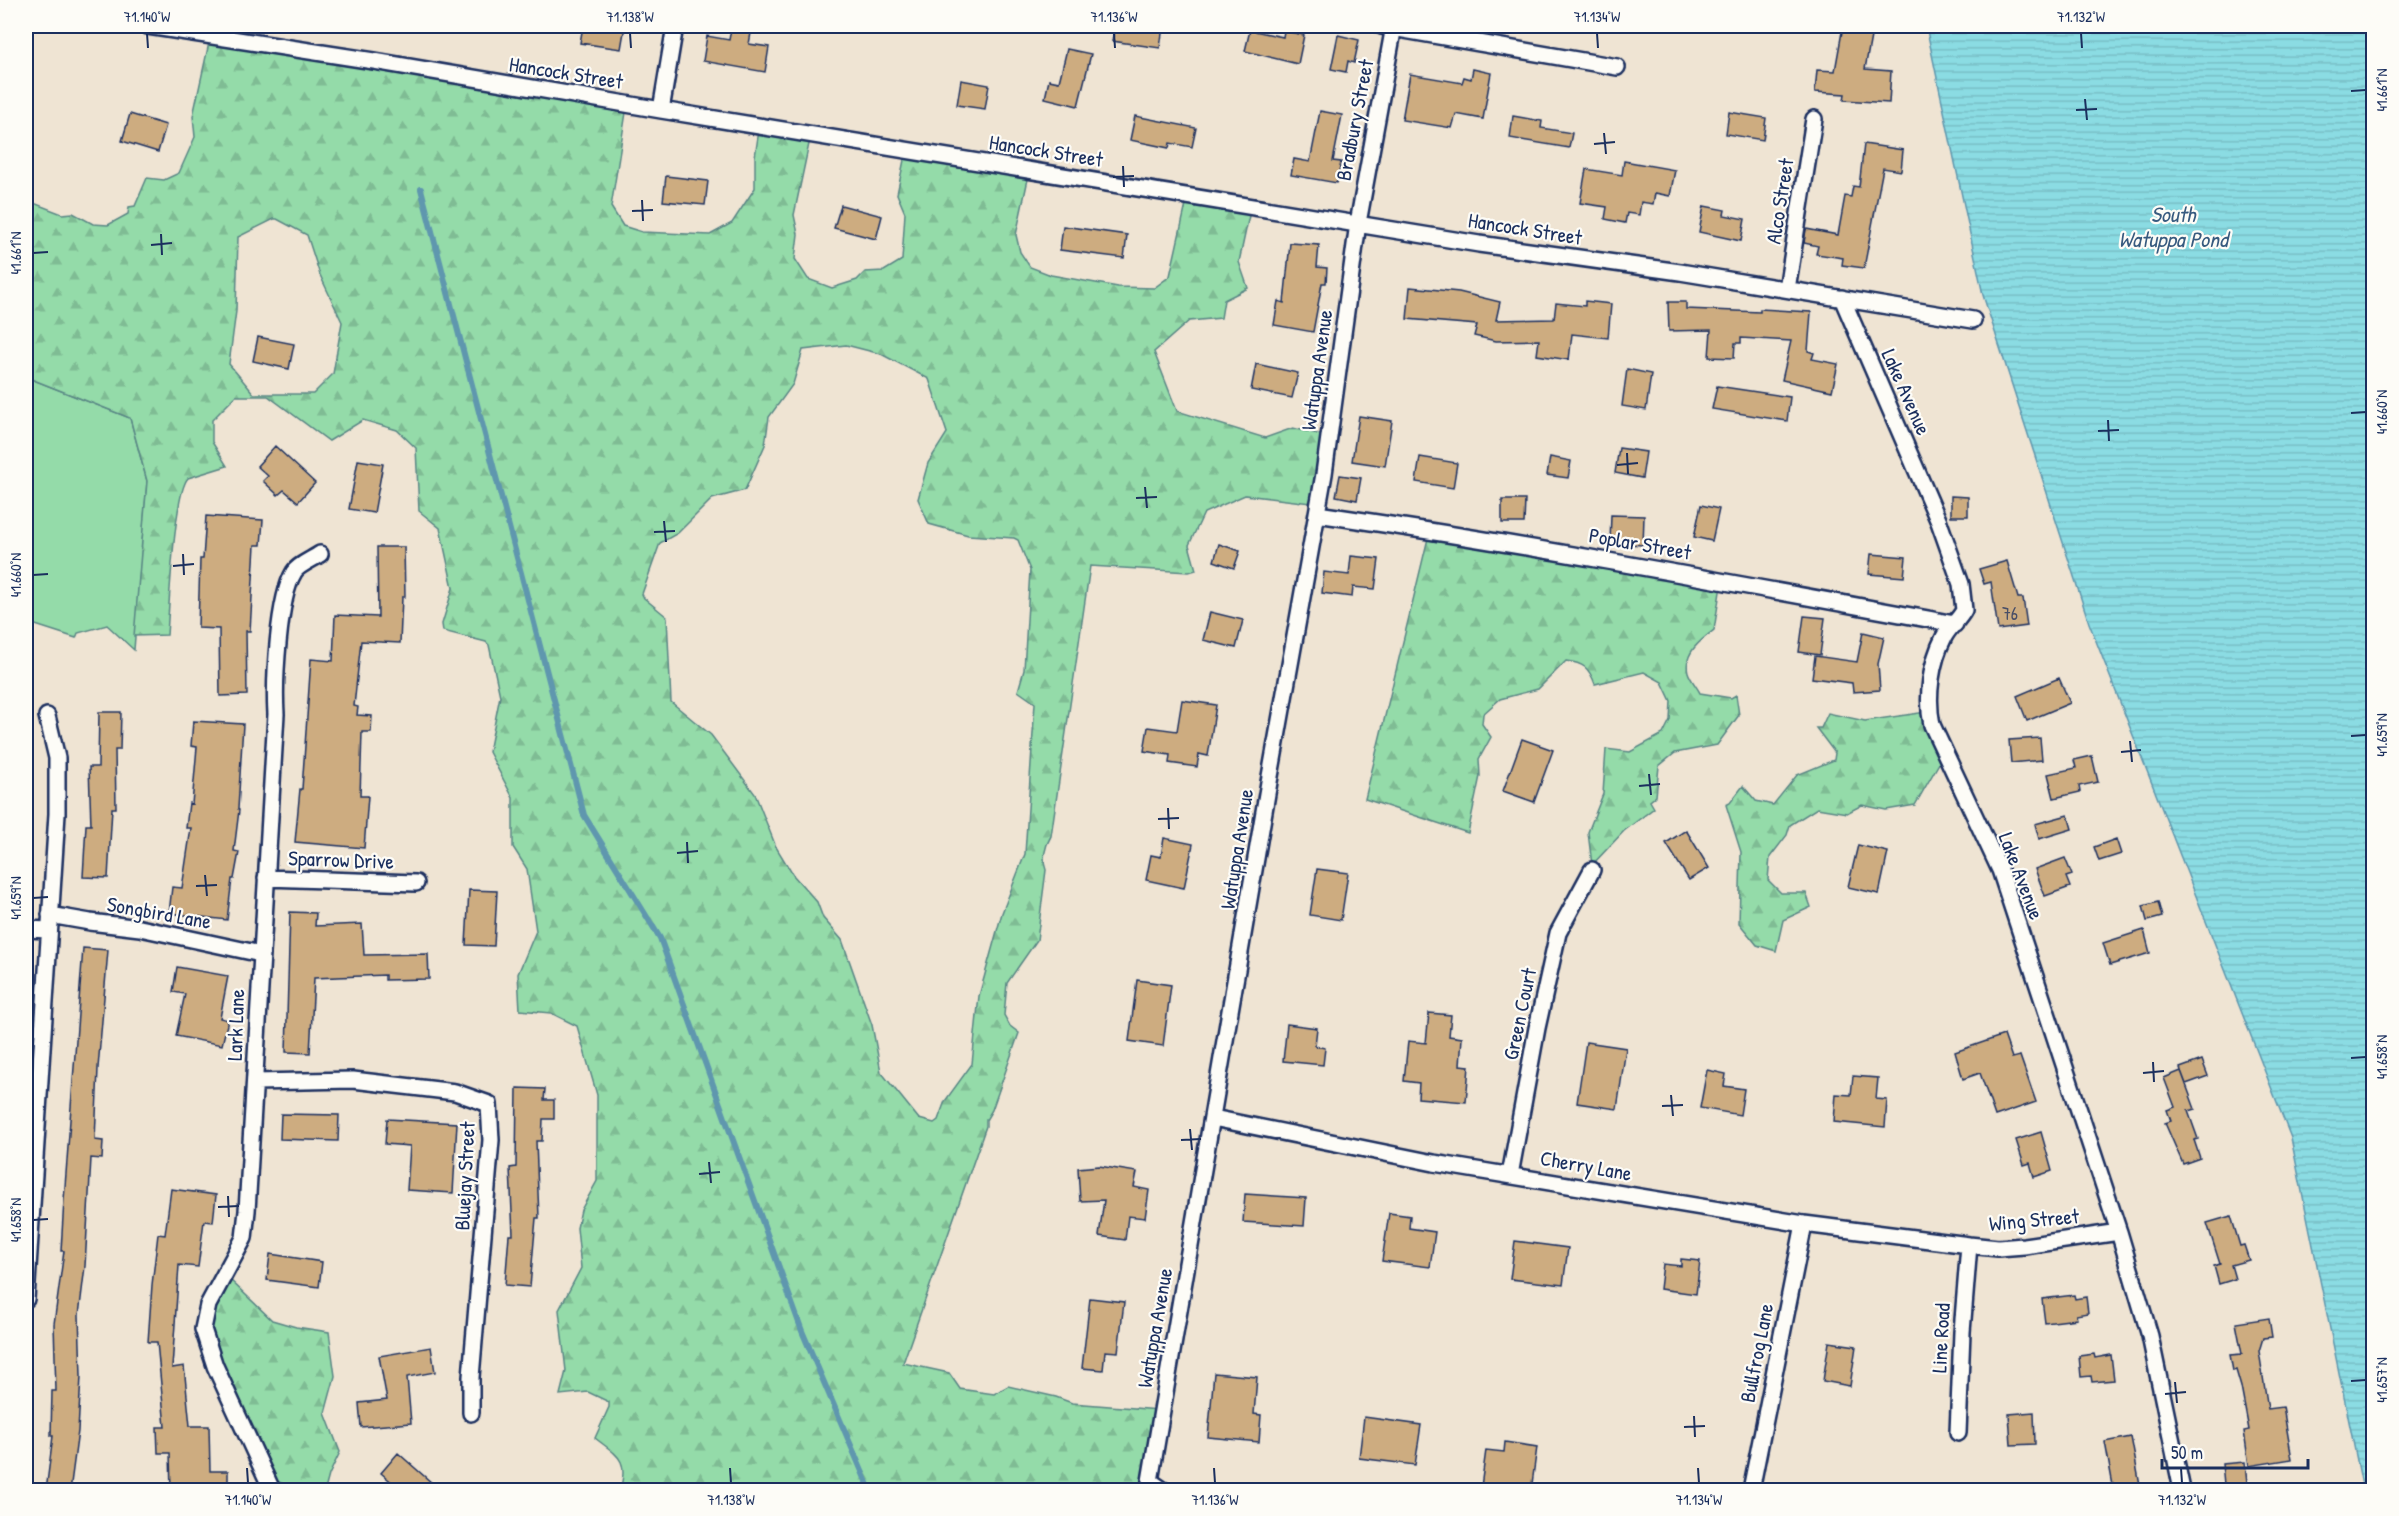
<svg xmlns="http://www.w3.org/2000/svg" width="2399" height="1516" font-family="'Patrick Hand',sans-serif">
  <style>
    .grass { fill: #94dba9; stroke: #588584; stroke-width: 1.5 }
    .forest { fill: url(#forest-firs); stroke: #588584; stroke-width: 1.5; fill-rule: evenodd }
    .water { fill: url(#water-rules); stroke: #5e97ae; stroke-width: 1.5 }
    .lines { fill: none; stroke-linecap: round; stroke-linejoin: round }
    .stream { stroke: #5e97ae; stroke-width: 6 }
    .building { fill: #cdac80; stroke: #1b2f5e; stroke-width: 1.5 }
    .street-casing { stroke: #1b2f5e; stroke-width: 20 }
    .street { stroke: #fdfcf7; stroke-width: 15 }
    .ticks { fill: none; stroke: #1b2f5e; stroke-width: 2 }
    .labels { text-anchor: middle; stroke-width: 4.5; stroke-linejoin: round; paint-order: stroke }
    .number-label { font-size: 18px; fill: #484e66 }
    .street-label { font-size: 21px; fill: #1b2f5e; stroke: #fdfcf7 }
    .water-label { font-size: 22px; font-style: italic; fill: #375a7f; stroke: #fdfcf7 }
    .neatline { fill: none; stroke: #1b2f5e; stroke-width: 2 }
    .ticks-label { font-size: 15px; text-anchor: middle; fill: #1b2f5e }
  </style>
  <defs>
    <pattern id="forest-firs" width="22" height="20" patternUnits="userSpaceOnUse" patternTransform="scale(1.5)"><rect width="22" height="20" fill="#94dba9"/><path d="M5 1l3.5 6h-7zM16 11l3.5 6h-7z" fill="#7fbc94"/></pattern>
    <pattern id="water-rules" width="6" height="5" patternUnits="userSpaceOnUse" patternTransform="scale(1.5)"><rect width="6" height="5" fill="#8bdce3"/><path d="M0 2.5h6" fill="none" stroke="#77bdc5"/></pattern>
  </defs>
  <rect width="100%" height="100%" fill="#efe4d3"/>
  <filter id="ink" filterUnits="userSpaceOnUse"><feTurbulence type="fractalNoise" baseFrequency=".0167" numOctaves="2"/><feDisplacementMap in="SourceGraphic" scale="12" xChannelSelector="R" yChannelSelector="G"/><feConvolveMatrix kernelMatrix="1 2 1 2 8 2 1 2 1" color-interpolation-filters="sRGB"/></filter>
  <g filter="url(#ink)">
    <!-- grass -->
    <path class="grass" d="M26,377L130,418L147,481L134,650L107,625L78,633L76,638L26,622Z"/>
    <!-- forest -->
    <path class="forest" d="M210,38L627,106L611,207L623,226L642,232L710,235L732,223L755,188V157L759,130L810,139L794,215L798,234L795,259L808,279L832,288L857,280L865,272L884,271L902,260L905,213L897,194L905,155L1025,173L1028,179L1016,235L1020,252L1030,267L1051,275L1118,287L1154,288L1170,276L1187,200L1250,211L1239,262L1248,288L1224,300L1221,318L1189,321L1154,352L1177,411L1265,438L1293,428L1330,437L1320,502L1311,503L1245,495L1204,513L1189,545L1196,570L1189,572L1090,566L1051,836C1045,846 1042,859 1046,870L1037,940L1007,983L1004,1015L1010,1026L1019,1033L992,1110L986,1120V1126L903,1363L949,1373L960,1389L994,1394L1008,1386L1056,1397L1072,1403L1159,1410L1151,1479L1159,1490H620C629,1459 618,1456 595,1438L609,1407V1402L588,1392L560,1395L566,1371L559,1310L581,1268L577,1228L581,1210L597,1181V1095L577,1026L551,1013L520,1010L518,974L536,931L527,869L513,847V798L489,752L500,696L489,645L486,642L443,631L442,624L453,588L440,528L419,511L416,448L397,430L363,420L329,441L268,396H236L212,420V442L227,466L188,478C174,493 169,608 167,635L134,636L147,481L130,418L26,377V200L62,214L73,213L93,224L108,225L128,214L129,207L135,206L147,178L164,180L179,173L195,137L193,116ZM274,219H277L307,235L320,275L342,322L333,374L313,394H254L229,364L236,311L238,237ZM846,345L881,354L929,379L947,433L928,463L918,499L929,524L968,535L1014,538L1018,540L1030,570L1024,670L1018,691L1035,703L1025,854L1002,913L979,996L972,1064L945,1101L938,1120L934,1123L919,1119L881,1072L872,1025L842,940L823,918L817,902L793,875L776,847L755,794L711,735L671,702L667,617L644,598L642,594L660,543L678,533L712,499L745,490L765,445L769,417L793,384L803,350Z
      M1429,534L1721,585L1714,630C1702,639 1683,653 1688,672C1690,679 1697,687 1700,693L1731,698L1736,695L1739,715L1717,745L1675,753L1659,766L1656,796L1650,801L1654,808L1624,831L1592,865L1588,832L1603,794L1606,749L1630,752L1663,734L1670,720L1671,701L1662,682L1644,672L1595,684C1589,668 1584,663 1566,661L1538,689L1500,699L1483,714L1482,724L1491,737L1479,759L1480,776L1468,833L1365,799Z
      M1926,712L1942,758L1915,805L1886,810L1862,805L1847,813L1817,808L1790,825L1787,835L1770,857L1768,880L1781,893H1806L1811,907L1783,920L1776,951L1757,945L1739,923L1741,852L1726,805L1730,803L1743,786L1756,801L1773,805L1797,775L1834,760L1835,753L1816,728H1821L1828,713L1865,721Z
      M227,1277L272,1320L296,1327L329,1332L335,1376L325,1413L340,1452L329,1475L325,1490H297L272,1479L210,1339L212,1298Z"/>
    <!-- water -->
    <path class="water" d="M1926,26H2373V1490H2363L2291,1138L2089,623L1983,295Z"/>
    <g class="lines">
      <!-- stream -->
      <path class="stream" d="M421,189L584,815L660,938L802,1331L870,1490"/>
    </g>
    <!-- building -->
    <path class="building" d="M583,26H625L621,49L580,43Z
      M1115,26H1163L1160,48L1112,41Z
      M1843,26L1872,31L1865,69L1891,71L1889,103L1844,100L1845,94L1815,92L1817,70L1835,71Z
      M731,29L751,33L749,44L769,47L765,72L703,61L707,36L729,40Z
      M1250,30L1283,37L1284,31L1304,35L1298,64L1245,51Z
      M1338,35L1359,40L1354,63L1348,61L1346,72L1331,69Z
      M1067,49L1091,54L1078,106L1045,98L1049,80L1059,82Z
      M1473,69L1491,73L1483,119L1456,114L1452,128L1402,120L1410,74L1462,83L1464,77L1471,79Z
      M961,80L989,85L985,109L957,105Z
      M1320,111L1342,115L1333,161L1341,162L1337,183L1291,175L1294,159L1310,162Z
      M1729,112L1766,118L1763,140L1726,134Z
      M130,114L166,125L158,152L122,141Z
      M1135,116L1196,128L1192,147L1170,143L1169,148L1130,140Z
      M1513,116L1542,121L1541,128L1572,133L1569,148L1510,138Z
      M1864,144L1903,150L1901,171L1883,168L1864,268L1842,265L1843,258L1816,254L1818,246L1804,243L1806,229L1838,235L1845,196L1851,197L1853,186L1859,187Z
      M1624,161L1675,170L1670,196L1655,193L1653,204L1641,202L1639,215L1627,213L1625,223L1605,219L1607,207L1580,203L1586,169L1622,175Z
      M666,176L708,181L705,205L663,201Z
      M841,205L882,216L876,239L834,228Z
      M1704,206L1725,210L1724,215L1745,219L1741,241L1699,232Z
      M1063,226L1127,235L1124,258L1060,250Z
      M1290,243L1319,245L1317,267L1327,268L1326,283H1322L1313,332L1274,325L1278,301L1284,303Z
      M1410,287L1459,292L1500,302L1496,320L1554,319L1556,303L1585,306V301L1611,304L1608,338L1572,334L1569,360L1537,355L1539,340L1496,341L1474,336L1477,325L1407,319Z
      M1668,302H1686V309L1760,312V309L1811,312L1808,351L1814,353L1812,359L1838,364L1832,391L1782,380L1791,341L1741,338V343H1735L1734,358L1709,357L1711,330L1669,331Z
      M258,337L294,344L289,369L253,361Z
      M1256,364L1298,373L1292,398L1251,390Z
      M1627,369L1651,374L1646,410L1622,406Z
      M1717,386L1790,397L1787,421L1712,409Z
      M1359,416L1392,421L1385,466L1352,461Z
      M275,446L315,483L298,502L284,490L278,495L263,481L268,476L257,466Z
      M1619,448L1646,452L1642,478L1615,473Z
      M1420,457L1457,463L1453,488L1416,482Z
      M1550,457L1571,461L1568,478L1547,475Z
      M358,460L383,464L374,513L349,509Z
      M1340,475L1361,478L1357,500L1336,496Z
      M1951,496L1968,497V516H1951Z
      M1502,500H1525L1524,523H1502Z
      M1701,505L1719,509L1712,541L1694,537Z
      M1611,515L1644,516L1643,545L1610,543Z
      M206,516L263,520L261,545H255L250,631H246L247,695L220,696L219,629L198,628L200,559H203Z
      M1219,544L1240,551L1234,568L1214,561Z
      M377,547H404L405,597H402L400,643L361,641L354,706L358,707L357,715L372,716L371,732H362L360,796H368L364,848L295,842L300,789H302L311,659L333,661L335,615L378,617Z
      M1871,554L1906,557L1904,577L1869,574Z
      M1351,556L1379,559L1375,589L1353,587L1352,597L1322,593L1324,572L1349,575Z
      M2007,561L2018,598H2023L2027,626L1998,630L1991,582L1984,584L1979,569Z
      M1210,612L1243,620L1236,648L1203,640Z
      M1804,616L1825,618L1820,655L1799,652Z
      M1863,632L1884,637L1878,664L1880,690L1853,692L1852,683L1812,678L1815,656L1857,662Z
      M2059,678L2070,703L2027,721L2017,696Z
      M1182,700L1216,705L1208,756L1199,754L1197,767L1169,763L1170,755L1144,751L1148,727L1177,731Z
      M99,712H121L120,750H115L116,808H112L108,878L83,877L86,825H91L89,767H98Z
      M193,721L243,724L238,809L239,810L234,851L239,852L234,879H232L227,920L169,913L172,887L182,888L191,828H186L189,803L192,804L197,747L191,746Z
      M2040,738L2042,760L2011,763L2009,740Z
      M1522,739L1553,750L1534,802L1503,791Z
      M2092,756L2098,782L2079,786L2080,792L2054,798L2048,774L2076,768L2074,760Z
      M2068,815L2072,829L2039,839L2035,824Z
      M1686,830L1709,868L1689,880L1666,843Z
      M1164,838L1193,844L1184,888L1146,880L1151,855L1161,857Z
      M2116,839L2121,854L2099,861L2094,847Z
      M1858,845L1888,852L1879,894L1848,887Z
      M2065,858L2072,875L2066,877L2070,887L2045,896L2035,869Z
      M1317,869L1348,873L1341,920L1310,915Z
      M469,890L497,891L494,946L466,945Z
      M2158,902L2162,917L2147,921L2143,906Z
      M290,912L316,913L315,926L362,924L364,955L428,954L429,979L385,980V975L314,978L310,1053L286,1052Z
      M2144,930L2150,953L2110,965L2103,943Z
      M83,948L108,950L98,1068L95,1140L103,1141L102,1159L91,1158L85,1266L79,1315L81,1376L78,1431L70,1491H46L53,1436H51L52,1391H56L54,1324L64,1251H61L64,1200Z
      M177,967L228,976L220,1018L228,1020L222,1045L176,1036L185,994L173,992Z
      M1137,980L1171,985L1163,1046L1129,1041Z
      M1429,1013L1451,1015L1449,1036L1462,1038L1460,1065L1469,1066L1466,1102L1418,1098L1419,1083L1404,1081L1408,1041L1426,1043Z
      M1287,1024L1317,1028L1315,1046L1325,1048L1323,1065L1283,1061Z
      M2004,1035L2012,1058L2020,1056L2036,1102L1995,1116L1980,1073L1963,1079L1955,1052Z
      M1586,1042L1626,1048L1617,1109L1577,1103Z
      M2202,1060L2208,1076L2186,1084L2180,1068Z
      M1707,1070L1726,1074L1724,1086L1744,1089L1740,1115L1700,1108Z
      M2181,1071L2195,1109L2188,1111L2198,1139L2194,1140L2200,1158L2183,1164L2165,1123L2171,1121L2167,1110L2175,1107L2164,1078Z
      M1853,1076L1878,1078L1876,1099L1887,1100L1885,1127L1834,1122L1836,1094L1851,1095Z
      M517,1088L545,1089L544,1100H554V1119H543L542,1141H536L539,1218H536L530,1287L505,1285L509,1235H513L510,1168L516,1167Z
      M281,1114L339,1115L338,1141L280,1139Z
      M387,1119L457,1123L453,1193L407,1190L410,1146L385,1144Z
      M2041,1132L2052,1171L2034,1177L2030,1163L2024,1165L2016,1140Z
      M1099,1166L1137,1172L1134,1187L1149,1190L1145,1218L1128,1216L1125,1240L1099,1236L1104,1200L1080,1201L1078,1168Z
      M171,1189L216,1195L213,1222L204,1221L198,1267L179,1265L172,1368L184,1366L190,1426H209L210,1471H228V1491H171L170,1453H158L157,1427H165L157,1342H148L152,1285L158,1234L165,1235Z
      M1245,1194L1306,1198L1304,1226L1243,1222Z
      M1389,1213L1410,1216L1409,1228L1435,1232L1430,1267L1382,1261Z
      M2231,1216L2240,1246L2244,1245L2249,1260L2231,1265L2235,1279L2219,1284L2214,1266L2220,1264L2207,1223Z
      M1515,1241L1568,1248L1563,1285L1510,1279Z
      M270,1254L322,1262L319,1287L267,1280Z
      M1681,1259L1700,1261L1696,1294L1660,1289L1663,1264L1681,1266Z
      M2074,1295L2075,1299L2086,1297L2088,1313L2076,1315L2077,1319L2045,1323L2042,1299Z
      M1090,1298L1124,1302L1118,1352L1105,1351L1103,1370L1082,1368Z
      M2269,1318L2272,1337L2263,1338L2259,1351L2268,1409L2283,1407L2292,1459L2249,1466L2244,1431L2249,1430L2241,1387L2236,1370L2233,1371L2230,1355L2242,1354L2236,1323Z
      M1829,1342L1856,1346L1850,1386L1823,1381Z
      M431,1347L435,1372L407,1377L411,1423L361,1427L359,1403L387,1400L379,1356Z
      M2094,1354L2095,1358L2111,1355L2114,1380L2092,1382L2091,1376L2081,1377L2079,1356Z
      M1214,1373L1257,1377L1254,1414L1261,1415L1259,1442L1208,1437Z
      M2034,1412L2035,1444L2011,1445L2009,1414Z
      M1364,1417L1421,1425L1415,1465L1359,1458Z
      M2131,1437L2141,1491H2114L2105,1442Z
      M1505,1442L1537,1447L1531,1491H1503L1481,1487L1486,1450L1504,1452Z
      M398,1453L441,1491H402L381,1473Z
      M2245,1462L2247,1483L2224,1485L2222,1464Z"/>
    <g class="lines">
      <!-- street casing -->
      <g class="street-casing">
        <path id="street" d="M148,26L374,61L661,110L1479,244L1680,272L1973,320
          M1381,26L1617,67
          M661,110L675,26
          M1787,289L1814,119
          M1842,298L1939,522L1961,584L1964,610C1959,620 1949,627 1944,637C1931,662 1926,697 1932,725L2000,870L2119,1232L2150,1336L2182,1490
          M1317,514C1531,545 1742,585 1955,624
          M266,878L416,883
          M50,915L90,922L140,928L261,954
          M26,929L49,930
          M255,1082L353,1080L455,1092L489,1104L491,1140L471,1377V1413
          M1213,1118L1434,1163L1804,1224L1969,1245L1998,1248L2024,1246L2119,1232
          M1510,1175L1537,1028L1558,933L1592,870
          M26,1299L57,814V758L47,716
          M1958,1433L1962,1332L1969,1245
          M272,1490L215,1366L203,1329L208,1305L244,1238L247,1211L276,714C274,682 278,598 294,572C298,565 313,559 320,554
          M1163,1490L1150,1481L1269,782L1324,474L1358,223L1394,26
          M1751,1490L1804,1224"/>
      </g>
      <!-- street -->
      <use href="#street" class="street"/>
    </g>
  </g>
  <!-- ticks -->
  <path class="ticks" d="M147,33L148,48M630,33L631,48M1114,33L1115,48M1597,33L1598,48M2081,33L2082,48M2351,91L2366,90M2085,99L2087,120M2076,110L2097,109M1604,133L1606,154M1594,144L1615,142M1123,166L1124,187M1113,177L1134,176M642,200L643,221M632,211L653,210M161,234L162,255M151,245L172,243M33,253L48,252M2351,413L2366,412M2108,420L2109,441M2098,431L2119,430M1627,453L1628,474M1617,465L1638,463M1145,487L1147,508M1136,498L1157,497M664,521L666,542M654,532L675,531M183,554L184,575M173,566L194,564M33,575L48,574M2351,736L2366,735M2130,741L2132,762M2121,752L2141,750M1649,774L1651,795M1639,786L1660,784M1168,808L1169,829M1158,819L1179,818M687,842L688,863M677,853L698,851M205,875L207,896M196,886L217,885M33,898L48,897M2351,1058L2366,1057M2153,1062L2154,1082M2143,1073L2164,1071M1671,1095L1673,1116M1662,1106L1683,1105M1190,1129L1192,1150M1181,1140L1201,1139M709,1162L711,1183M699,1174L720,1172M228,1196L229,1217M218,1207L239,1206M33,1220L48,1219M2351,1381L2366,1380M2175,1382L2177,1403M2165,1394L2186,1392M1694,1416L1695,1437M1684,1427L1705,1426M247,1468L248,1483M730,1468L731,1483M1214,1468L1215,1483M1698,1468L1699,1483M2181,1468L2182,1483"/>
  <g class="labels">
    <!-- number labels -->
    <g class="number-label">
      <text x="2010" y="620">76</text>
    </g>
    <!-- street labels -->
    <g class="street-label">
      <text transform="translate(566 73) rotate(9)" y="7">Hancock Street</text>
      <text transform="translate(1355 120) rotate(-79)" y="7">Bradbury Street</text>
      <text transform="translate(1046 151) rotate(9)" y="7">Hancock Street</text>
      <text transform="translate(1780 201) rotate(-81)" y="7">Alco Street</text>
      <text transform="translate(1525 229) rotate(9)" y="7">Hancock Street</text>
      <text transform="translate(1317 370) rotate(-82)" y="7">Watuppa Avenue</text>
      <text transform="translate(1906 392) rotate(66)" y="7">Lake Avenue</text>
      <text transform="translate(1640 544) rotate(10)" y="7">Poplar Street</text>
      <text transform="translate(1237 849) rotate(-81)" y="7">Watuppa Avenue</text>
      <text transform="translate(341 860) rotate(2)" y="7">Sparrow Drive</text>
      <text transform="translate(2021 876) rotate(69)" y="7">Lake Avenue</text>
      <text transform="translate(159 913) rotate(10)" y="7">Songbird Lane</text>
      <text transform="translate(1520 1014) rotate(-78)" y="7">Green Court</text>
      <text transform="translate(236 1025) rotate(-88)" y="7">Lark Lane</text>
      <text transform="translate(1586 1166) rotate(10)" y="7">Cherry Lane</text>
      <text transform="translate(465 1176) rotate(-87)" y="7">Bluejay Street</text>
      <text transform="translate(2034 1220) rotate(-5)" y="7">Wing Street</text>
      <text transform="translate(1155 1328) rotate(-80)" y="7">Watuppa Avenue</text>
      <text transform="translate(1941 1338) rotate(-87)" y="7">Line Road</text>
      <text transform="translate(1757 1353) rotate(-79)" y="7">Bullfrog Lane</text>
    </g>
    <!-- water labels -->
    <g class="water-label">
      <text x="2173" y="222">South<tspan x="2173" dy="25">Watuppa Pond</tspan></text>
    </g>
  </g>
  <!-- margin -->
  <rect width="2399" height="1516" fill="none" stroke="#fdfcf7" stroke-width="66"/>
  <!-- scale -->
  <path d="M2162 1459v9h146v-9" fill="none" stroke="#1b2f5e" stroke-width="3"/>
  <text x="2171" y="1459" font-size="18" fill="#1b2f5e" stroke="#fdfcf7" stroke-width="4.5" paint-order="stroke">50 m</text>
  <rect x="33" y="33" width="2333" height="1450" class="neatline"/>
  <g class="ticks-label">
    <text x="147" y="22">71.140°W</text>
    <text x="630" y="22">71.138°W</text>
    <text x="1114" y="22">71.136°W</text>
    <text x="1597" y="22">71.134°W</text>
    <text x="2081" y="22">71.132°W</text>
    <text transform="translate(2382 90) rotate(-90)" y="5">41.661°N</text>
    <text transform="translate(16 253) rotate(-90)" y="5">41.661°N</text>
    <text transform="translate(2382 412) rotate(-90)" y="5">41.660°N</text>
    <text transform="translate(16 575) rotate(-90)" y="5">41.660°N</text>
    <text transform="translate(2382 735) rotate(-90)" y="5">41.659°N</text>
    <text transform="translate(16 898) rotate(-90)" y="5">41.659°N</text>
    <text transform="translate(2382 1057) rotate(-90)" y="5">41.658°N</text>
    <text transform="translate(16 1220) rotate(-90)" y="5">41.658°N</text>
    <text transform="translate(2382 1380) rotate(-90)" y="5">41.657°N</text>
    <text x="248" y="1505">71.140°W</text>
    <text x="731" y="1505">71.138°W</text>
    <text x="1215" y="1505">71.136°W</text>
    <text x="1699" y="1505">71.134°W</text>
    <text x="2182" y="1505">71.132°W</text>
  </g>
</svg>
